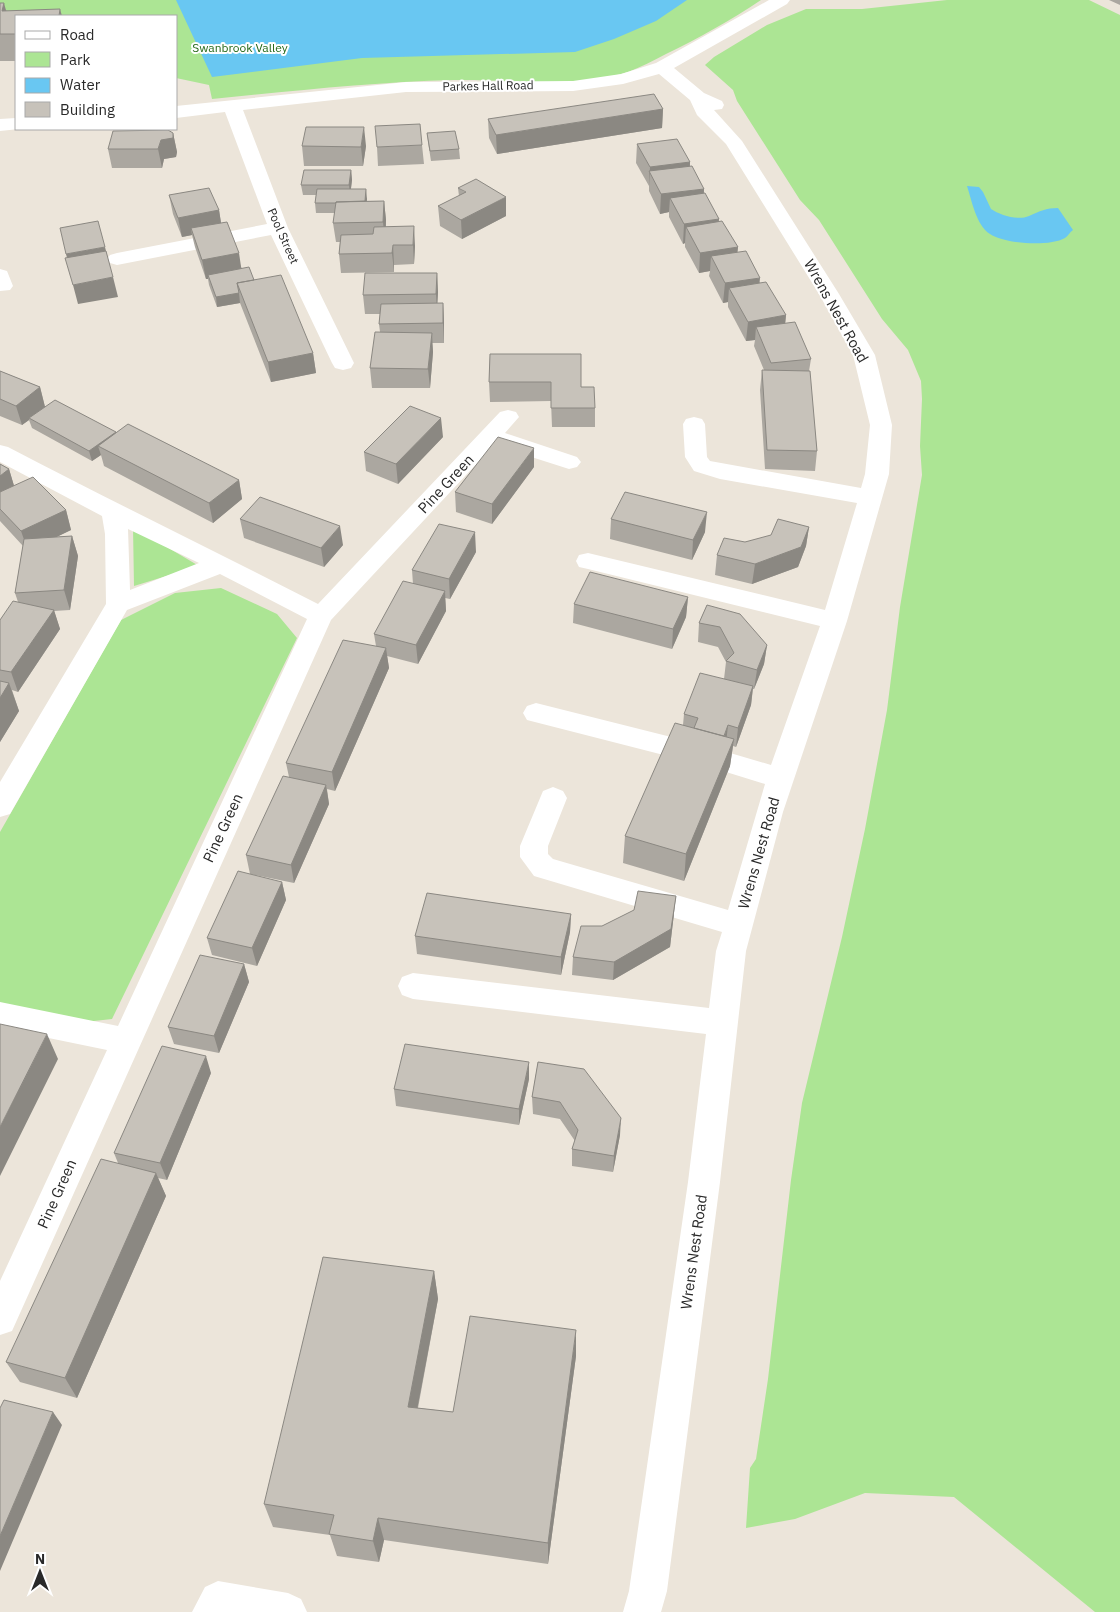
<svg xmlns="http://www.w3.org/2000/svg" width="1120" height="1612" font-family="'IBM Plex Sans',sans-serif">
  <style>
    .green { fill: #ace594 }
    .water { fill: #69c7f2 }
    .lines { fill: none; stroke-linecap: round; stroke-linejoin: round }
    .minor { fill: #fff; fill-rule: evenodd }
    .wall { fill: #aba7a0 }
    .shaded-wall { fill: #8b8882 }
    .building { fill: #c7c2ba; stroke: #8b8882 }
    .labels { text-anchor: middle; stroke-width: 4; stroke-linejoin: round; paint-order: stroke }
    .far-park-label { font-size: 12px; fill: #246817; stroke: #fff }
    .far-street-label { font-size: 12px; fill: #292929; stroke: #fff }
    .street-label { font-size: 15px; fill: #292929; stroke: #fff }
  </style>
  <rect width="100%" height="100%" fill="#ece5da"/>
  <!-- green -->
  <path class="green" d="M0,0H761C731,20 699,38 666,54C653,61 641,67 628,72C573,89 511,79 454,80C373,82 293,91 212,99L209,85L176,78V16H16L0,28Z
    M947,0H1089L1120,15V1612H1095L954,1497L865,1493L795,1519L746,1528L750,1468L756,1459L768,1379L791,1180L802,1103L842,937L865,829L887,710L900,607L922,475L920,446L922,399L921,381L908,350L882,319L819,220L800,200L737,101L733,90L705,65L714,57L767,25L806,9H862Z
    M133,527L199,566L134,586Z
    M221,588L277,614L297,638L112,1019L85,1022L0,1005V832L121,620L175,593Z"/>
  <!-- water -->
  <path class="water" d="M176,0H687L656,21L614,39L575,52L362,58L212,77Z
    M967,186L979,187L983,192L991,209C1000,215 1018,221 1029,216C1040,211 1046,208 1058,208L1073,230C1070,232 1068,236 1065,238C1049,247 1005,244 990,234C976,225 972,201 967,186Z"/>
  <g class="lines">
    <!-- minor -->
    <path class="minor" d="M769,0H790L787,4L674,68L704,93L722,101L724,105L722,109L714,110L742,141L839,294L875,355L892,425L889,474L847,621L783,812L746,951L720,1182L667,1591L661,1612H623L629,1591L688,1182L706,1034L413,999L402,995L398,986L402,977L413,973L709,1008L716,951L722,932L534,876L520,857V846L543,791L553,787L563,791L567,798L548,846V854L553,859L728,910L765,784L710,767L707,760L710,753L720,750L771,765L820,626L588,569L579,567L576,561L579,555L588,553L825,610L857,503L720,479L694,471L685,457L683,424L686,419L694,417L702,419L705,424L707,457L710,461L861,488L865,474L870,425L853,355L819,294L726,144L697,115L690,100L659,74L623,84L573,91L406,92L243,110L288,228L354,363L351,368L343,370L335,368L332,363L271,235L117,265L110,263L107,259L110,255L117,253L267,224L225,112L176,118V106L406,82L573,81L621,74L656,63Z
      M16,118V129H19L0,131V119Z
      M0,269L7,271L13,286L10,290L0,291Z
      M508,410L516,412L519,417L505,433L577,457L581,462L577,467L569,469L494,445L331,620L12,1331L0,1335V1281L107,1050L0,1028V1002L118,1026L307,619L220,574L127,610L10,814L0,817V782L106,604L105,534L102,516L0,462V445L8,447C111,501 215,551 318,604L500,412ZM128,529L199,563L130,590Z
      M536,703L691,742L700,745L704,752L700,759L691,762L527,720L523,713L527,706Z
      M218,1581L288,1593L301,1599L307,1612H192L205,1587Z"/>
  </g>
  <!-- wall -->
  <path class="wall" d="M1109,0H1120V5Z
    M0,3L6,10L16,16V61H0Z
    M663,109L662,128L497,154L489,138L488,119Z
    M173,133L177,152L176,157L164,159L162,168H112L108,149Z
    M427,133L459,149L460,159L431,161L428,142Z
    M637,144L690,162V166L704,189V193L719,219L718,222L738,247L737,253L760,283L786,315L785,324L811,359L809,371L817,451L815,471L765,469L760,390L762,370H764L754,346L755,340L746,341L728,307V302L723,303L709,276L710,271L699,273L685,247V243L683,244L669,217V212L660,214L649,191V186L636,163Z
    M422,145L424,164L378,166L377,147Z
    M302,146H366L363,166H304Z
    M351,170L352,180L351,189L367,199V201H384L386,220V227L415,246L414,264L394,265V272L341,273L339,254L340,242H336L333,223L335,213H316L315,203L316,195H303L301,185Z
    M458,188L506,216L462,239L440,226L438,206L459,196Z
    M169,195L219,210L221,223L242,269L254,280L313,353L316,373L271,382L240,303L217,307L209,285L208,279H206L195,247L192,235L182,237L173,214Z
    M437,273L438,292L437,303H443L444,323V343H432L433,352L430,388H372L370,368L380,332L379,324L380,314H365L363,295Z
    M490,354L581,387L595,408V427H552L551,401L490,402L489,382Z
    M0,371L40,387L45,407L239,480L242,499L213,523L104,466L101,455L92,461L32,428L29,420L22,425L0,416Z
    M443,437L398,484L366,471L364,452Z
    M0,464L9,469L14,486L66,510L71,530L56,537L72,536L78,556L70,610L54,611L60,629L18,692L12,690L19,711L0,742V620L18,602L15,593L23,546L0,521Z
    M534,467L492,524L456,512L455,492Z
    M240,519L343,545L324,567L244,538Z
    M611,519L705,532L692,560L610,539Z
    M809,527L806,546L798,567L752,584L715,575L717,555L745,542Z
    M476,552L450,599L445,598L446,611L418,664L387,656L389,668L335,791L327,789L329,804L294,883L250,874L246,855L289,777L286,763L376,646L374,634L413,584L412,570Z
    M688,597L686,617L672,649L573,623L574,604Z
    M707,605L767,645L764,664L754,689H753L751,705L736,747L733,746L730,766L684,881L623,863L625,836L683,725L684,714L724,679L726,662L718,647L698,642L699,623Z
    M282,882L286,900L257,966L212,955L207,938Z
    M571,914L570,932L561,975L417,954L415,936Z
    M674,914L670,947L613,980L572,975L573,957L602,926Z
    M244,964L249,982L219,1053L174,1044L168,1027Z
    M538,1062L620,1135L613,1172L572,1166V1149L575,1141L560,1119L533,1114L532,1097Z
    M211,1073L167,1180L158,1178L166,1196L77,1398L20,1382L6,1362L118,1163L114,1153Z
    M529,1079L519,1125L396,1106L394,1089Z
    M434,1271L438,1299L418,1408L453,1412L576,1356L548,1564L384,1540L379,1562L337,1556L330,1535L273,1527L264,1504Z"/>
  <!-- shaded-wall -->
  <path class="shaded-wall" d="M4,3L11,29L2,11Z
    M60,9L62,16H59Z
    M663,109L662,128L497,154L496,135Z
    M364,127L366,146L363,166L361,147Z
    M173,133L177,152L176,157L164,159L162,168L158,149L161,140Z
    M690,162L689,181L649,171V187L650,167Z
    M351,170L352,180L350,195L349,185Z
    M366,189L367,199L365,213L364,203Z
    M704,189L703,208L670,198L669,212L660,214L661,194Z
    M506,197V216L462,239L461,220Z
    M384,201L386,220L385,242L383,222Z
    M219,210L222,229L191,228L192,235L182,237L178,218Z
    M719,219L717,238L686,227L685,243L683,244L684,224Z
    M414,226L415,246L414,264L413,245Z
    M393,245L394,265V272L392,253Z
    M105,247L110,267L71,274L66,254Z
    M738,247L736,266L711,256L710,271L699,273L700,253Z
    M239,253L242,273L208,275V279H206L202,260Z
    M437,273L438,292L437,313L436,294Z
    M113,277L118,297L78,304L73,285Z
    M760,278L758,298L729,288L728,302L723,303L725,283Z
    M239,293L240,303L217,307L216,297Z
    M443,303L444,323V343L443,323Z
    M786,315L784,335L756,327L755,340L746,341L748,322Z
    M432,333L433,352L430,388L428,369Z
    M313,353L316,373L271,382L268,362Z
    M40,387L45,407L29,418V420L22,425L16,406Z
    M441,418L443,437L398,484L396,464Z
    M116,432L118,442L98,446L101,455L92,461L89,451Z
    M534,448V467L492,524V504Z
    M9,469L15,489L0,500V476Z
    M239,480L242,499L213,523L209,503Z
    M66,510L71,530L28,551L21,531Z
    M707,512L705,532L692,560L693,540Z
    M340,526L343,545L324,567L321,548Z
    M809,527L806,546L798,567L752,584L755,564Z
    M475,532L476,552L450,599L449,579Z
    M72,536L78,556L70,610L64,590Z
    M445,591L446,611L418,664L416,645Z
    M688,597L686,617L672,649L673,629Z
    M54,610L60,629L18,692L11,672Z
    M767,645L764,664L754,689L757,670Z
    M386,648L389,668L335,791L332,772Z
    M9,683L19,711L0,742V698Z
    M753,686L751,705L736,747L738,728Z
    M728,725L726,744H722Z
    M734,739L730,766L684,881L686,854Z
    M326,785L329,804L294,883L291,865Z
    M282,882L286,900L257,966L252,948Z
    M676,896L670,947L613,980L614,962Z
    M571,914L570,932L561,975V957Z
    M244,964L249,982L219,1053L214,1036Z
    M47,1034L58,1059L0,1176V1127Z
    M206,1056L211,1073L167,1180L160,1163Z
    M529,1062V1079L519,1125V1109Z
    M621,1118L620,1135L613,1172L614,1156Z
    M156,1173L166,1196L77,1398L65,1378Z
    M434,1271L438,1299L413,1431L408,1407Z
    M576,1330V1356L548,1564V1543Z
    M53,1412L62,1425L0,1571V1536Z
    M378,1518L384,1540L379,1562L373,1541Z"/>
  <!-- building -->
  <path class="building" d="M0,3H4L2,11L60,9L59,16H16V34H0Z
    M654,94L663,109L496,135L488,119Z
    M420,124L422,145L377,147L375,126Z
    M306,127H364L361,147L302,146Z
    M168,130L173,133V138L161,140L158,149H108L113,131Z
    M455,131L459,149L430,151L427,133Z
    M677,139L690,162L650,167L637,144Z
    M692,166L704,189L661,194L649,171Z
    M304,170H351L349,185H301Z
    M476,179L506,197L461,220L438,206L466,192L458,188Z
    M209,188L219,210L178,218L169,195Z
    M317,189H366L365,201L336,202V203H315Z
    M705,193L719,219L684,224L670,198Z
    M384,201L383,222L333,223L336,202Z
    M98,221L105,247L66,254L60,228Z
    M722,221L738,247L700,253L686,227Z
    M227,222L239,253L202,260L191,228Z
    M414,226L413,245H393L392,253L339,254L341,235L373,234L374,227Z
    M106,251L113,277L73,285L65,258Z
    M746,251L760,278L725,283L711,256Z
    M249,267L254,280L237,283L239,293L216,297L208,275Z
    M365,273H437L436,294L363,295Z
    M281,275L313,353L268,362L237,283Z
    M766,282L786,315L748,322L729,288Z
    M443,303V323L379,324L381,304Z
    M795,322L811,359L771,363L756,327Z
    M375,332L432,333L428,369L370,368Z
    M490,354H581V387H594L595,408H551V382H489Z
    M762,370L810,371L817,451L767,450Z
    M0,371L40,387L16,406L0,399Z
    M55,400L116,432L89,451L29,418Z
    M410,406L441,418L396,464L364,452Z
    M128,424L239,480L209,503L98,446Z
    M498,437L534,448L492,504L455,492Z
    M0,464L9,469L0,476Z
    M33,477L66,510L21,531L0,509V492Z
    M625,492L707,512L693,540L611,519Z
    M260,497L340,526L321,548L240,519Z
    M778,519L809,527L801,547L755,564L717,555L724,538L745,542L771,535Z
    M439,524L475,532L449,579L412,570Z
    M72,536L64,590L15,593L24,539Z
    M590,572L688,597L673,629L574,604Z
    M403,581L445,591L416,645L374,634Z
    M13,601L54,610L11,672L0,670V620Z
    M707,605L740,614L767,645L757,670L726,661L734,653L720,627L699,623Z
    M343,640L386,648L332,772L286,763Z
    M700,673L753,686L738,728L728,725L724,736L694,728L698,718L684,714Z
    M0,681L9,683L0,698Z
    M675,723L734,739L686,854L625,836Z
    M283,776L326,785L291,865L246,855Z
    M238,871L282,882L252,948L207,938Z
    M638,891L676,896L671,929L614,962L573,957L581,926H602L634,910Z
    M427,893L571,914L561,957L415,936Z
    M200,955L244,964L214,1036L168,1027Z
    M0,1024L47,1034L0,1127Z
    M405,1044L529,1062L519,1109L394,1089Z
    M162,1046L206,1056L160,1163L114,1153Z
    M538,1062L584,1069L621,1118L614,1156L572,1149L578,1130L560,1102L532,1097Z
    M101,1159L156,1173L65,1378L6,1362Z
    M323,1257L434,1271L408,1407L453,1412L470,1316L576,1330L548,1543L378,1518L373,1541L329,1534L334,1515L264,1504Z
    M4,1400L53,1412L0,1536V1408Z"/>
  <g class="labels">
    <!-- far-park labels -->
    <g class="far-park-label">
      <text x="240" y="52">Swanbrook Valley</text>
    </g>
    <!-- far-street labels -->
    <g class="far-street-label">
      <text transform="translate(488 86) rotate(-1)" y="4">Parkes Hall Road</text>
      <text transform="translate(283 236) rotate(66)" y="4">Pool Street</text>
    </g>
    <!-- street labels -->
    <g class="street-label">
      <text transform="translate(836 311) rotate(61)" y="5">Wrens Nest Road</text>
      <text transform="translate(446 484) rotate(-47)" y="5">Pine Green</text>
      <text transform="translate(223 828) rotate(-65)" y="5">Pine Green</text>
      <text transform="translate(759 853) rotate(-74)" y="5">Wrens Nest Road</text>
      <text transform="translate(57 1194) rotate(-66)" y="5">Pine Green</text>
      <text transform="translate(694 1252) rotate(-82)" y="5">Wrens Nest Road</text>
    </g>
  </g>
  <!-- legend -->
  <rect x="15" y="15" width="162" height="115" fill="#ffffff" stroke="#a9a9a9"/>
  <rect x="25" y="31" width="25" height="8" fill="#ffffff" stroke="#a9a9a9"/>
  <text x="60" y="40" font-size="15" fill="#292929">Road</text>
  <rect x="25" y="52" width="25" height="15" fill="#ace594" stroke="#a9a9a9"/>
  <text x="60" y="65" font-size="15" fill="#292929">Park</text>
  <rect x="25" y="78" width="25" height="15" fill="#69c7f2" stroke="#a9a9a9"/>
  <text x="60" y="90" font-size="15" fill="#292929">Water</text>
  <rect x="25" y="102" width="25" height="15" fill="#c7c2ba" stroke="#a9a9a9"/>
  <text x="60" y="115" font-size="15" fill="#292929">Building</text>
  <!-- north arrow -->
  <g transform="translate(40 1572)" stroke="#ffffff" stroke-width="4" paint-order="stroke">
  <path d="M0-4L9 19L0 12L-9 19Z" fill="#292929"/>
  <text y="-8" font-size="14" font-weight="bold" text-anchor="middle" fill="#292929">N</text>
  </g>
</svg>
